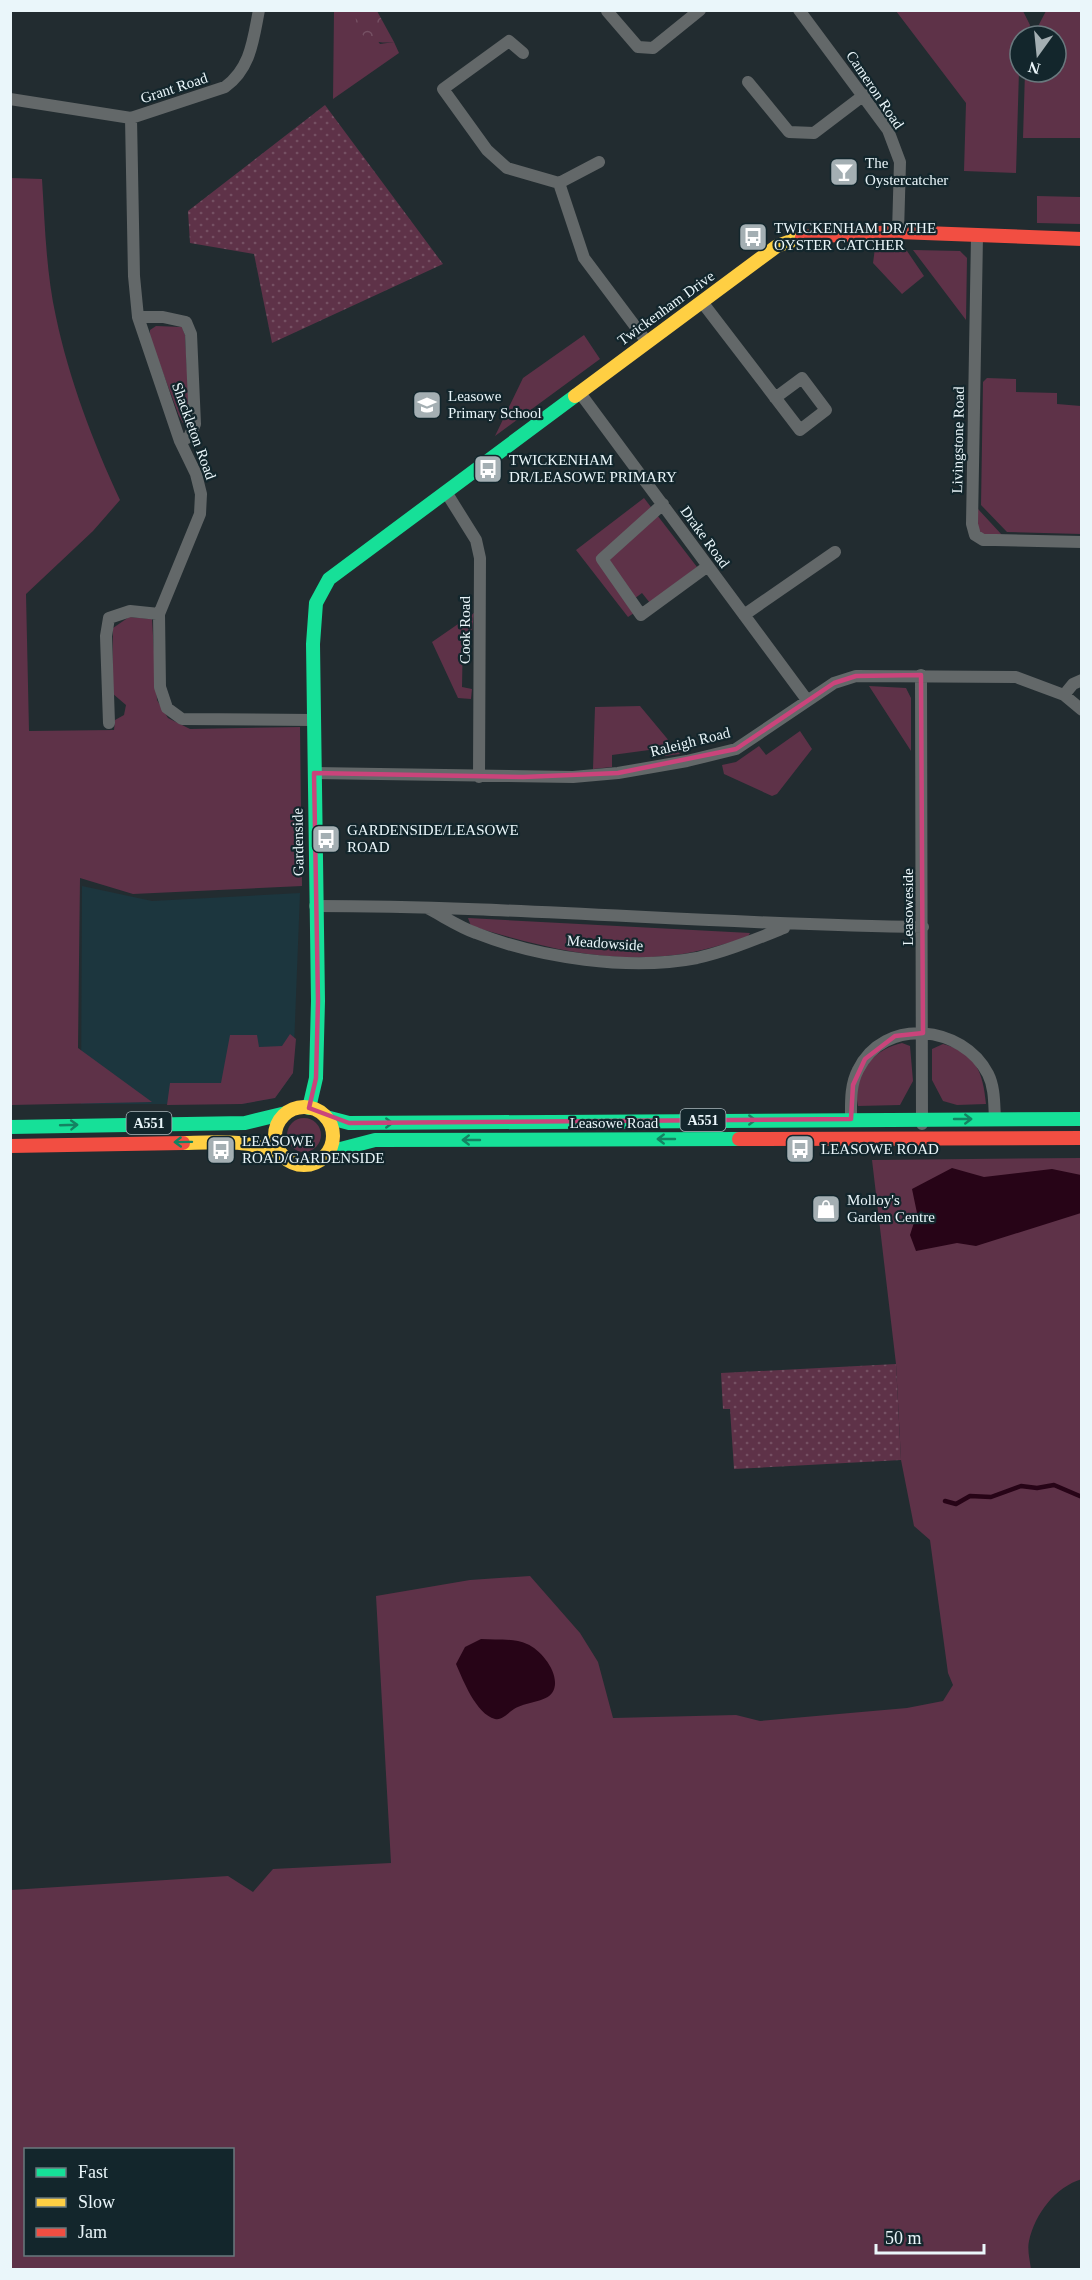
<svg xmlns="http://www.w3.org/2000/svg" width="1092" height="2280" font-family="Georgia,serif">
  <style>
    .built { fill: #1c363e }
    .grass { fill: #5e3248; fill-rule: evenodd }
    .park { fill: url(#park-crowns) }
    .garden { fill: url(#garden-dots) }
    .water { fill: #270417 }
    .lines { fill: none; stroke-linecap: round; stroke-linejoin: round }
    .stream { stroke: #270417; stroke-width: 4.5 }
    .street { stroke: #636869; stroke-width: 12 }
    .fast { stroke: #16e098; stroke-width: 14 }
    .slow { stroke: #ffcf43; stroke-width: 14 }
    .jam { stroke: #f24e42; stroke-width: 14 }
    .oneway { stroke: #148362 }
    .marked { fill: none; stroke: #ca447b; stroke-width: 4.5; stroke-linejoin: round }
    .labels { text-anchor: middle; stroke-width: 4.5; stroke-linejoin: round; paint-order: stroke }
    .shield { fill: #13262c; stroke: #aab8bc; stroke-width: 1.5 }
    .shield-label { font-size: 14px; font-weight: bold; fill: #eaf6fa }
    .street-label { font-size: 15px; fill: #eaf6fa; stroke: #13262c }
    .poi-label { font-size: 15px; fill: #eaf6fa; stroke: #13262c; text-anchor: start }
  </style>
  <defs>
    <pattern id="park-crowns" width="20" height="18" patternUnits="userSpaceOnUse" patternTransform="scale(1.5)"><rect width="20" height="18" fill="#5e3248"/><path d="M2 6a3 3 0 1 1 6 0M12 15a3 3 0 1 1 6 0" fill="none" stroke="#755063"/></pattern>
    <pattern id="garden-dots" width="8" height="8" patternUnits="userSpaceOnUse" patternTransform="scale(1.5)"><rect width="8" height="8" fill="#5e3248"/><path d="M2 2h.1M6 6h.1" fill="none" stroke="#755063" stroke-width="1.8" stroke-linecap="round"/></pattern>
  </defs>
  <rect width="100%" height="100%" fill="#222c30"/>
  <!-- built -->
  <path class="built" d="M82,886L152,901L300,893L293,1073L275,1098L242,1104H81Z"/>
  <!-- grass -->
  <path class="grass" d="M334,11H356L380,44L394,42L399,53L333,99Z
    M896,11H1023L1030,25L1026,36H1020L1016,173L964,171L966,103Z
    M1046,11H1081V138H1023L1025,72H1056V36H1033Z
    M11,178L42,179C45,225 46,272 56,317C69,379 93,442 120,500L93,531L26,594L29,731L114,730L115,720L124,715L126,705L112,693L113,628L129,617L152,619L157,700L168,718L190,729L300,727L302,886L133,894L80,878L78,1048L152,1102L11,1105Z
    M1037,196L1081,197V224L1037,223Z
    M875,248H905L924,276L902,294L873,263Z
    M913,250L960,251L967,258L966,320Z
    M156,326L182,327L185,335L190,421L183,423L179,416L150,338V330Z
    M584,335L600,359L495,436L523,378Z
    M987,378L1016,379V392L1057,393V404L1081,406V534L1007,532L981,505L983,382Z
    M644,498L697,567L650,603L642,593L627,604L634,613L628,617L576,550Z
    M978,509L1002,535L982,534L978,529Z
    M474,613L472,631L463,633L462,687L472,689L471,699L458,698L432,642Z
    M869,686L906,688L911,698V751Z
    M640,706L680,754L665,756L664,748L612,755V767L593,769L595,707Z
    M800,731L812,749L777,794L772,796L724,774L722,765L736,762L759,746L766,755Z
    M468,918L750,933L747,938C723,944 699,952 675,955C605,964 537,946 471,926Z
    M290,1034L296,1039L293,1073L275,1098L242,1104L167,1105L170,1083H221L230,1035H257L259,1047L282,1046Z
    M902,1043L910,1046L913,1081L900,1105L858,1106C851,1076 873,1049 902,1043Z
    M943,1044C976,1053 983,1072 986,1104L957,1105L943,1101L932,1080V1049Z
    M287 1135a17 17 0 1 1 34 0a17 17 0 1 1-34 0Z
    M1081,1158L1082,2179C1055,2187 1035,2214 1029,2241C1027,2250 1030,2261 1031,2269L11,2270V1890L228,1876L253,1892L273,1869L391,1863L376,1596L470,1580L530,1576L580,1633L598,1662L613,1718L736,1715L760,1721L907,1708L943,1701L953,1685L948,1673L930,1540L914,1526L901,1460L896,1364L872,1160ZM26,2150H232V2254H26Z"/>
  <!-- park -->
  <path class="park" d="M356,11H377L394,42C371,45 353,36 356,11Z"/>
  <!-- garden -->
  <path class="garden" d="M325,105L443,264L272,343L254,254L190,243L188,211Z
    M896,1364L901,1460L734,1469L730,1409H723L721,1373Z"/>
  <!-- water -->
  <path class="water" d="M952,1168L984,1177L1052,1169L1081,1175V1213L976,1246L957,1243L916,1251L910,1235L917,1213L912,1189Z
    M481,1639C495,1640 514,1638 527,1644C542,1650 563,1677 552,1693C546,1702 525,1702 514,1709C509,1712 502,1721 495,1719C476,1714 463,1680 456,1664L465,1647Z"/>
  <g class="lines">
    <!-- stream -->
    <path class="stream" d="M945,1501L956,1504L970,1496L991,1497L1021,1486L1037,1488L1054,1485L1082,1497"/>
    <!-- street -->
    <path class="street" d="M799,10L888,130L900,162L898,232
      M607,11L638,47L653,48L700,10
      M523,53L509,41L443,89L487,150L507,168L559,183L599,162
      M748,82L789,132L814,133L864,95
      M10,99L131,118L225,87C251,68 253,40 259,10
      M131,118L134,276L138,317L180,441L196,474L201,494L200,514L159,614L160,687L167,708L182,719L312,720
      M559,183L584,258L647,342
      M977,236L972,524L975,535L983,540H995L1082,542
      M702,302L800,430L826,410L802,378L775,398
      M138,317H163L186,322L191,334L195,424L189,437L180,441
      M580,393L807,700
      M446,492L476,540L480,558L479,777
      M663,504L602,559L641,615L708,566
      M744,615L835,552
      M921,675L922,1124
      M1064,695L1073,684L1082,680
      M109,723L106,636L109,618L130,611L159,614
      M314,773L573,777L618,773L687,761L736,749L834,683L856,676L1016,677L1064,695L1082,710
      M315,906C518,906 720,925 923,927
      M427,908C443,916 459,927 476,933C539,958 630,971 697,958C728,951 756,939 784,928
      M851,1119C851,1103 850,1085 858,1070C884,1016 963,1025 988,1074C995,1088 994,1104 995,1119"/>
    <!-- fast -->
    <path class="fast" d="M309,1108L316,1078L318,1001L313,644L316,603L329,579L575,396
      M326,1117L349,1123L1082,1119
      M10,1127L245,1123L286,1113
      M329,1152L375,1140L739,1139"/>
    <!-- slow -->
    <path class="slow" d="M575,396L777,246L802,237
      M275 1136a29 29 0 1 1 58 0a29 29 0 1 1-58 0Z
      M183,1143C218,1142 248,1139 281,1154"/>
    <!-- jam -->
    <path class="jam" d="M802,237L898,232L1082,239
      M739,1139L1082,1138
      M10,1146L183,1143"/>
  </g>
  <!-- one-way arrows -->
  <defs><path id="oneway-shaft" d="M-6 0H5M1.5-3L5.5 0L1.5 3" fill="none" stroke-width="1.6" stroke-linecap="round" stroke-linejoin="round" transform="scale(1.5)"/></defs>
  <g class="oneway">
    <use href="#oneway-shaft" transform="translate(963 1119)"/>
    <use href="#oneway-shaft" transform="translate(747 1120)"/>
    <use href="#oneway-shaft" transform="translate(384 1123)"/>
    <use href="#oneway-shaft" transform="translate(69 1125) rotate(-2)"/>
    <use href="#oneway-shaft" transform="translate(666 1139) rotate(180)"/>
    <use href="#oneway-shaft" transform="translate(471 1140) rotate(180)"/>
    <use href="#oneway-shaft" transform="translate(183 1142) rotate(179)"/>
  </g>
  <!-- marked area -->
  <path class="marked" d="M921,675L923,1033L895,1036L865,1059L853,1085L851,1119L349,1123L309,1108L316,1078L318,1001L314,773L523,777L618,773L736,749L834,683L856,676Z"/>
  <!-- icons -->
  <defs>
    <g id="bar-square" transform="scale(1.5)"><rect x="-9" y="-9" width="18" height="18" rx="4" fill="#a4afb3" stroke="#13262c"/><path d="M-6-5H6L.8 .8V4.5H3.5V6h-7V4.5H-.8V.8Z" fill="#fff"/></g>
    <g id="bus-square" transform="scale(1.5)"><rect x="-9" y="-9" width="18" height="18" rx="4" fill="#a4afb3" stroke="#13262c"/><path d="M-5-6H5V4H4V6H2V4H-2V6H-4V4H-5ZM-3.5-4V0h7V-4ZM-3.5 1.2v1.5H-2V1.2ZM2 1.2v1.5H3.5V1.2Z" fill="#fff"/></g>
    <g id="school-square" transform="scale(1.5)"><rect x="-9" y="-9" width="18" height="18" rx="4" fill="#a4afb3" stroke="#13262c"/><path d="M0-5L7-2L0 1L-7-2ZM-4 1L0 2.5L4 1V4Q0 6-4 4Z" fill="#fff"/></g>
    <g id="shop-square" transform="scale(1.5)"><rect x="-9" y="-9" width="18" height="18" rx="4" fill="#a4afb3" stroke="#13262c"/><path d="M-5-2.5h2.3a2.7 3.5 0 0 1 5.4 0H5L5.5 6h-11ZM-1.5-2.5h3a1.5 2.3 0 0 0-3 0Z" fill="#fff"/></g>
  </defs>
  <g fill-rule="evenodd">
    <use href="#bar-square" x="844" y="172"/>
    <use href="#bus-square" x="753" y="237"/>
    <use href="#school-square" x="427" y="405"/>
    <use href="#bus-square" x="488" y="469"/>
    <use href="#bus-square" x="326" y="839"/>
    <use href="#bus-square" x="800" y="1149"/>
    <use href="#bus-square" x="221" y="1150"/>
    <use href="#shop-square" x="826" y="1209"/>
  </g>
  <g class="labels">
    <!-- shield labels -->
    <g class="shield">
      <rect x="680.5" y="1109" width="45" height="22" rx="4.5"/>
      <rect x="126.5" y="1112" width="45" height="22" rx="4.5"/>
    </g>
    <g class="shield-label">
      <text x="703" y="1125">A551</text>
      <text x="149" y="1128">A551</text>
    </g>
    <!-- street labels -->
    <g class="street-label">
      <text transform="translate(174 88) rotate(-18)" y="5">Grant Road</text>
      <text transform="translate(875 90) rotate(56)" y="5">Cameron Road</text>
      <text transform="translate(666 308) rotate(-36)" y="5">Twickenham Drive</text>
      <text transform="translate(194 431) rotate(70)" y="5">Shackleton Road</text>
      <text transform="translate(958 440) rotate(-89)" y="5">Livingstone Road</text>
      <text transform="translate(705 537) rotate(54)" y="5">Drake Road</text>
      <text transform="translate(465 630) rotate(-90)" y="5">Cook Road</text>
      <text transform="translate(690 742) rotate(-14)" y="5">Raleigh Road</text>
      <text transform="translate(298 842) rotate(-91)" y="5">Gardenside</text>
      <text transform="translate(908 907) rotate(-90)" y="5">Leasoweside</text>
      <text transform="translate(605 943) rotate(4)" y="5">Meadowside</text>
      <text x="614" y="1128">Leasowe Road</text>
    </g>
    <!-- poi labels -->
    <g class="poi-label">
      <text x="865" y="168">The<tspan x="865" dy="17">Oystercatcher</tspan></text>
      <text x="774" y="233">TWICKENHAM DR/THE<tspan x="774" dy="17">OYSTER CATCHER</tspan></text>
      <text x="448" y="401">Leasowe<tspan x="448" dy="17">Primary School</tspan></text>
      <text x="509" y="465">TWICKENHAM<tspan x="509" dy="17">DR/LEASOWE PRIMARY</tspan></text>
      <text x="347" y="835">GARDENSIDE/LEASOWE<tspan x="347" dy="17">ROAD</tspan></text>
      <text x="242" y="1146">LEASOWE<tspan x="242" dy="17">ROAD/GARDENSIDE</tspan></text>
      <text x="821" y="1154">LEASOWE ROAD</text>
      <text x="847" y="1205">Molloy's<tspan x="847" dy="17">Garden Centre</tspan></text>
    </g>
  </g>
  <!-- border -->
  <rect width="1092" height="2280" fill="none" stroke="#eaf6fa" stroke-width="24"/>
  <!-- legend -->
  <rect x="24" y="2148" width="210" height="108" fill="#13262c" stroke="#69797e" stroke-width="1.5"/>
  <rect x="36" y="2168" width="30" height="9" fill="#16e098" stroke="#69797e" stroke-width="1.5"/>
  <text x="78" y="2178" font-size="18" fill="#eaf6fa">Fast</text>
  <rect x="36" y="2198" width="30" height="9" fill="#ffcf43" stroke="#69797e" stroke-width="1.5"/>
  <text x="78" y="2208" font-size="18" fill="#eaf6fa">Slow</text>
  <rect x="36" y="2228" width="30" height="9" fill="#f24e42" stroke="#69797e" stroke-width="1.5"/>
  <text x="78" y="2238" font-size="18" fill="#eaf6fa">Jam</text>
  <!-- north arrow -->
  <g transform="translate(1038 54) rotate(195)"><circle r="28" fill="#13262c" stroke="#69797e" stroke-width="1.5"/>
  <path d="M0-4.5L10 22L0 15L-10 22Z" fill="#a4afb3"/>
  <text y="-9" font-size="16" font-weight="bold" text-anchor="middle" fill="#eaf6fa">N</text>
  </g>
  <!-- scale -->
  <path d="M876 2244v9h108v-9" fill="none" stroke="#eaf6fa" stroke-width="3"/>
  <text x="885" y="2244" font-size="18" fill="#eaf6fa" stroke="#13262c" stroke-width="4.5" paint-order="stroke">50 m</text>
</svg>
